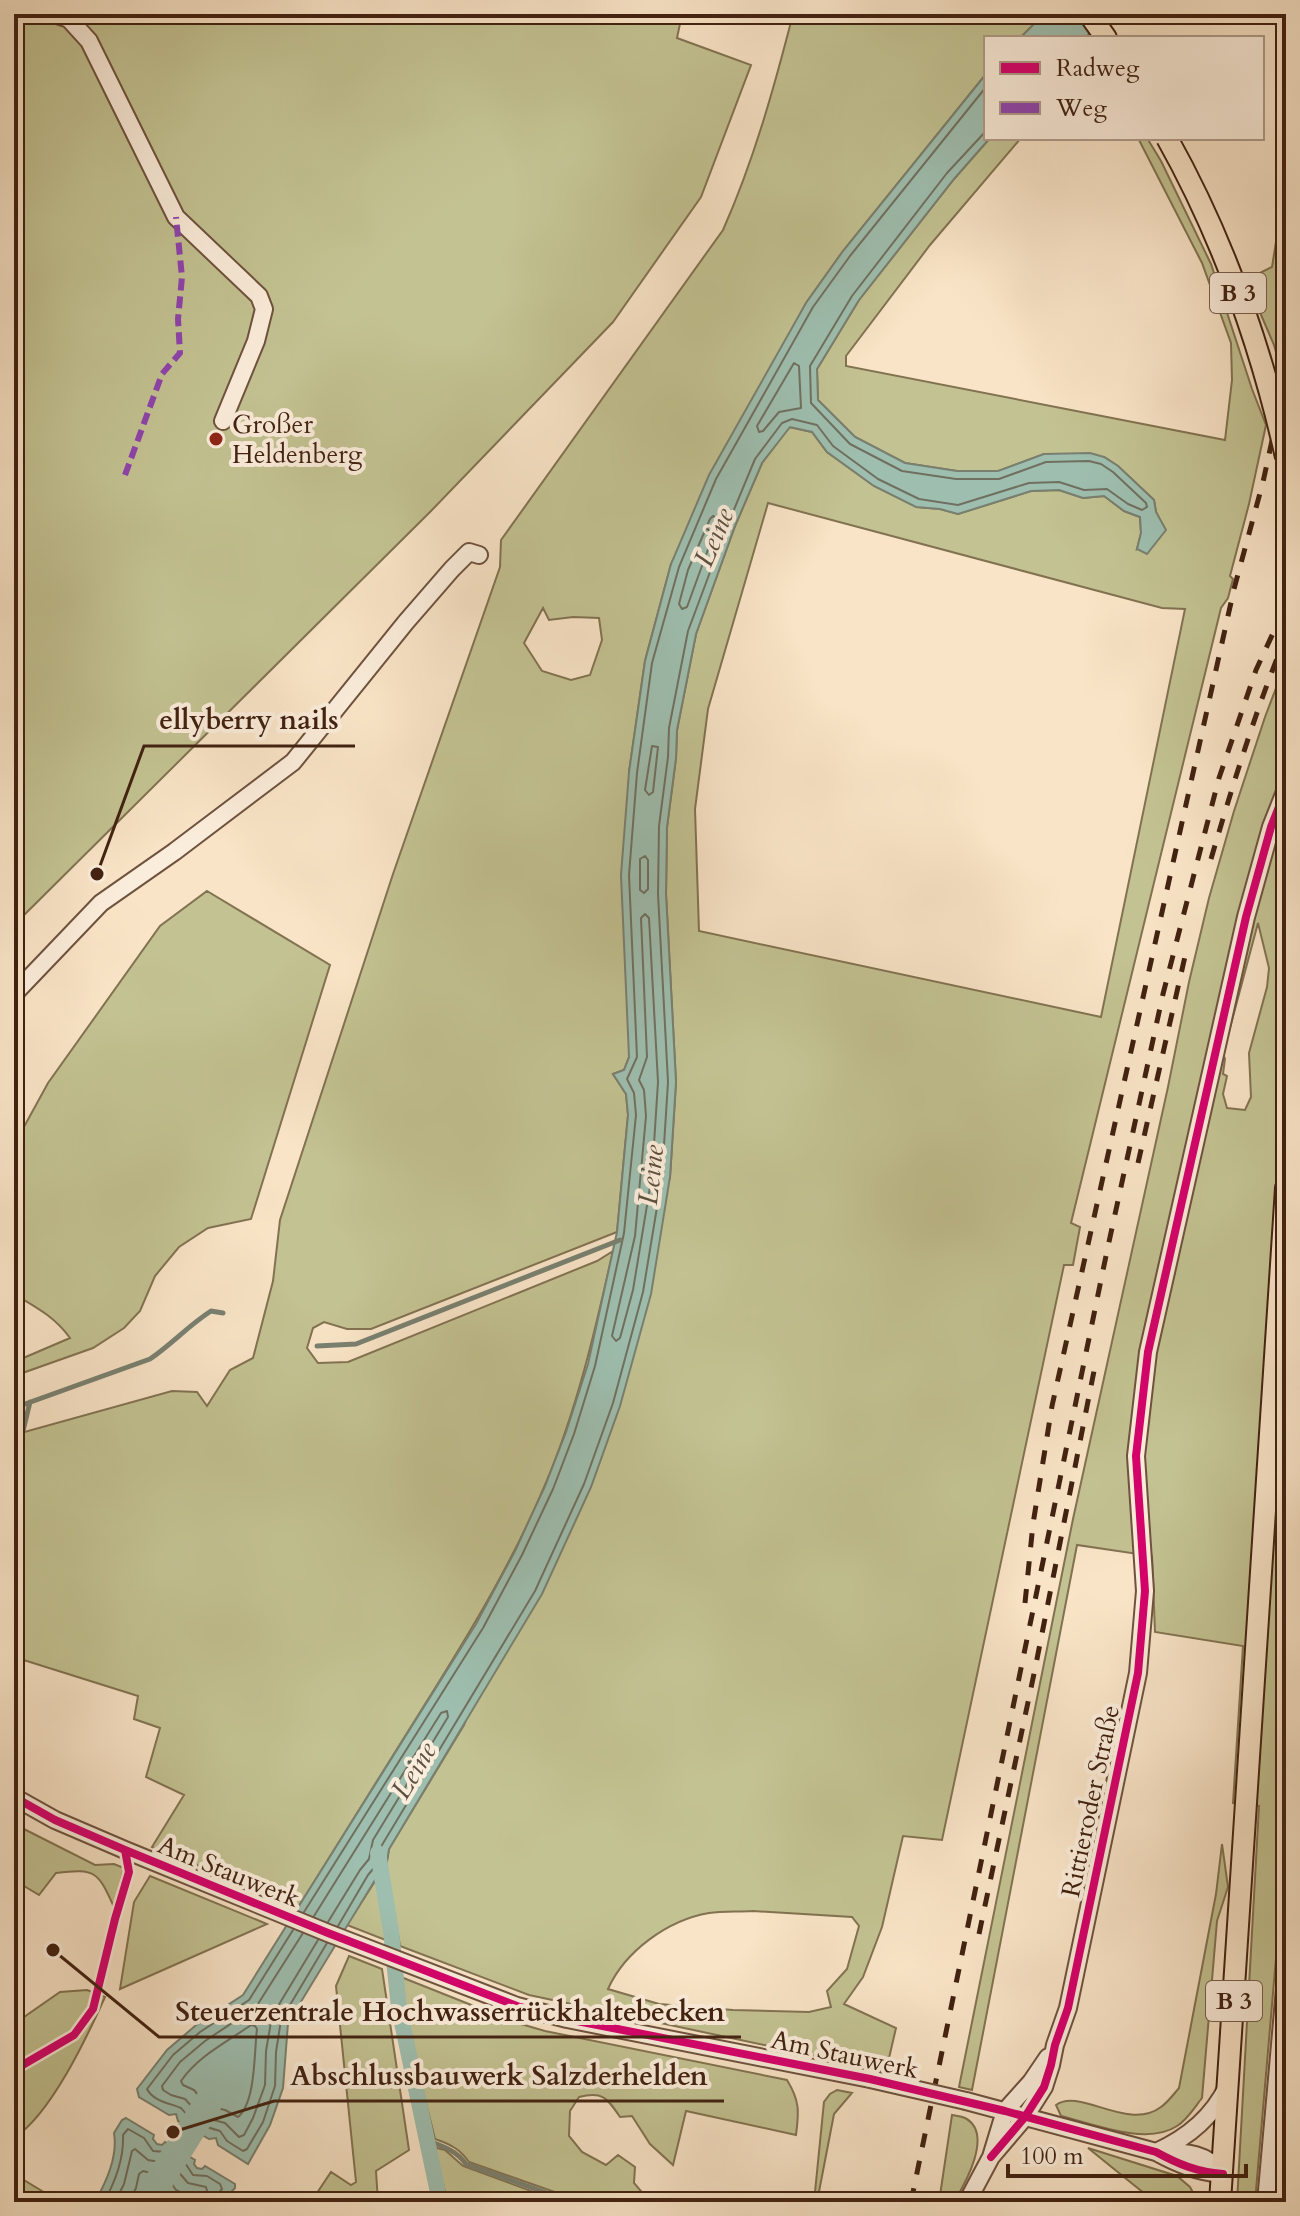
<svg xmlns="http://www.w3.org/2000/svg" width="1300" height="2216" font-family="Cardo,serif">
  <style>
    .green { fill: #c3c292; stroke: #827251; stroke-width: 2; fill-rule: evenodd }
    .water { fill: #9ebfb0; stroke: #798070; stroke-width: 2 }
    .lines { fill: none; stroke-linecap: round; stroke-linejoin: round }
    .shore { stroke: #707060; stroke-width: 2 }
    .stream { stroke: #798070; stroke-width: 5 }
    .canal { stroke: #9ebfb0; stroke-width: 16 }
    .river { stroke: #9ebfb0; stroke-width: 28 }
    .minor-casing { stroke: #6f523e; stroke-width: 20 }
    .major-casing { stroke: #412110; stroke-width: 24 }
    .minor { stroke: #fbeddb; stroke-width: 16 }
    .major { stroke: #f9e4c7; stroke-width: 20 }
    .rail { stroke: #412110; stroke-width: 5; stroke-dasharray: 14 14; stroke-linecap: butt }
    .minor-bridge-casing { stroke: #6f523e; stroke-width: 20; stroke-linecap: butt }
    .major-bridge-casing { stroke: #412110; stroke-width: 24; stroke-linecap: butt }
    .minor-bridge { stroke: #fbeddb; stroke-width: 16 }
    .major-bridge { stroke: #f9e4c7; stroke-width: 20 }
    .quiet { stroke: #8e44ad; stroke-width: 6; stroke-dasharray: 12 6; stroke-linecap: butt }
    .cycleway-casing { stroke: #fbeddb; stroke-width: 13 }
    .cycleway { stroke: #d6006c; stroke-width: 8 }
    .poi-dot { fill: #8f2418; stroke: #fbeddb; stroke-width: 3 }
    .labels { text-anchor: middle; stroke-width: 8; stroke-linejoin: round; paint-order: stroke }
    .shield { fill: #fbeddb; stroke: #795e4d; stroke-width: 2 }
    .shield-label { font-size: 24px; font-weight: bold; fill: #412110 }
    .poi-label { font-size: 26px; fill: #412110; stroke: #fbeddb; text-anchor: start }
    .street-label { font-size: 26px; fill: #412110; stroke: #fbeddb }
    .water-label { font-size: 28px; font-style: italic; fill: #5d5040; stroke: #fbeddb }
    .leader { fill: none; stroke: #412110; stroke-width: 3 }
    .callout-dot { fill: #412110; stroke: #fbeddb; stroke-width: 3 }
    .callout-label { font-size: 28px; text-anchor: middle; font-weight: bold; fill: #412110; stroke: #fbeddb; stroke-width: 8; stroke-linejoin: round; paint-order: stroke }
  </style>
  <rect width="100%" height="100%" fill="#f9e4c7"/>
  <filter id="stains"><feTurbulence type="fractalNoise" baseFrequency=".0025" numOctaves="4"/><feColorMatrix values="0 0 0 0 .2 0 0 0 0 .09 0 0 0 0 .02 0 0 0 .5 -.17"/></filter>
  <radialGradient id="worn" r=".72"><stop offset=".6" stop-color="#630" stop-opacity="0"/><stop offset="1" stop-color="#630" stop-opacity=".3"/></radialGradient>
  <!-- green -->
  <path class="green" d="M14,14H682L677,38L751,65L701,197L613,322L431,511L14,925Z
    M793,14H1044L1020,38H986V74L843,251L806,303L671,564L645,661L629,772V1057L624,1070L613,1074L626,1094L628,1115L617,1232L371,1329H347L324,1322L313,1328L307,1348L318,1363L348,1362L597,1261L613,1251C595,1331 577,1410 545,1485C512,1564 467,1637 422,1709C381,1775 340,1840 299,1906L152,1847L184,1795L146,1777L160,1728L134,1719L138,1696L14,1657V1445L17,1434L172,1391L197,1392L207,1406L230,1370L253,1358L273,1281L280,1220L393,874L500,567L501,540L723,230C754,160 774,88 793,14ZM543,608L549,620L573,617L599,618L602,640L590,675L571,680L542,671L524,643Z
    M990,138H1021L930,245L846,356V366L1225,440L1232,380L1231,343L1202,263L1138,138H1147L1161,161L1211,264L1252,389L1266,425L1249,504L1230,576L1233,579L1228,598L1221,608L1071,1223L1080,1227L1073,1265H1064L942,1840L903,1836L882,1927L863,1977L844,2004L896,2028L886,2071L529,1995L400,1946L386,1867L389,1849L464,1725L670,1178L676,1082L666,894L667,827L676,758L677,730L696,634L735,526L762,463L789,427L812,432L827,452L874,486L917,507L940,509L958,514L1031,491L1059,490L1083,498L1104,496L1124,511L1140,517L1141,533L1137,549L1165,530L1156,512L1154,500L1118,466L1104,457L1044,454L999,471H957L905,463L855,437L818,400L817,369L859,300L954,179ZM768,503L1162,608L1185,609L1101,1017L699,931L695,809L708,709ZM753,1911L852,1917L859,1926L847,1969L827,1991L831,2007L809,2012L733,2010L659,2004L608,1989C625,1951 668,1920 709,1913C723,1911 738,1912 753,1911Z
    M1286,179V332L1279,363L1274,345L1246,280L1272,267Z
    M1286,662V1842L1255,2202H1237L1259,1806L1233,1803L1243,1646L1155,1632L1152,1556L1077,1545L972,2090L959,2087L1073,1519L1168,1087L1189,982L1209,898L1234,811L1265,717ZM1258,923L1269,968L1267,987L1249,1053L1251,1097L1245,1110L1227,1108L1223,1094L1227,1076L1223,1074L1225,1059L1223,1054Z
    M207,891L330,965L251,1219L208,1228L179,1247L155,1276L140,1311L124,1328L93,1348L14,1376V1362L70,1338C55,1317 36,1307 14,1294V1145L48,1083L160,926Z
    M14,1824L95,1865L114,1864L124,1868L114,1907C98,1872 96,1868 56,1873L39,1895L14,1880Z
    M1222,1844L1228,1887L1217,1921L1202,2098C1194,2108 1188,2119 1177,2126C1147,2146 1093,2124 1061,2116L1056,2105C1079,2087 1128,2132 1161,2107C1168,2102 1173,2095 1179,2088L1216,1894Z
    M379,1875L388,1941L347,1925Z
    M150,1876L267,1924L120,1989L134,1902Z
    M349,1956L382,1969L409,2150L376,2171L378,2202H311L331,2172L351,2185L356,2182L336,1986Z
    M401,1977L514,2022L545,2031L787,2080C800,2101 799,2112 796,2135L686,2111L673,2165L650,2144L632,2116L620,2117C607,2098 603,2091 579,2097L570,2111L569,2136L582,2152L606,2165L618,2155L635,2167L634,2183L645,2196L664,2202H583L469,2162C460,2149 450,2144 435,2139L406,2023Z
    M87,1990L105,1997C87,2037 51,2114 14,2138V2024L60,1992Z
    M837,2090L852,2093L834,2114L817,2202H814L824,2102L830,2094Z
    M952,2115C957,2116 961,2116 965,2118C994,2133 965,2184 954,2202H939Z
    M433,2147L445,2150L463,2166L561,2202H448Z
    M1088,2148L1177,2176L1190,2187L1198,2202H1155Z
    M14,2174L60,2202H14Z"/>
  <!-- water -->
  <path class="water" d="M1044,14H1109L1085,38H1020Z
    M986,74V138H990L954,179L859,300L817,369L818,400L855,437L905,463L957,471H998L1044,454L1090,453L1104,457L1118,466L1154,500L1156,512L1166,530L1147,554L1137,549L1141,533L1140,517L1124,511L1104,496L1083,498L1059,490L1031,491L958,514L940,509L916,507L874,486L827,452L812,432L790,427L762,463L735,526L696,634L677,730L676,758L667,827L666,894L676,1082L670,1177L651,1294L620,1406L591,1487L542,1594L389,1849L386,1867L375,1880L288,2023L283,2088L270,2125L248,2164L218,2145L216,2138L209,2139L178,2121L176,2114L169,2115L139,2097L137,2089L167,2050L195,2026L243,1995L476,1624L515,1551L545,1486L566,1432L588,1364L617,1232L628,1115L626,1094L613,1074L624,1070L629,1057L621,875L629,772L645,661L671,564L709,475L806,303L843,251Z
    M126,2118L154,2135L153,2139L157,2144L162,2145L165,2142L195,2160L194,2164L197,2168L202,2169L205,2166L235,2184V2188L221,2202H95C106,2182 118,2157 114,2133L122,2120Z"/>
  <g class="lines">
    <!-- shore -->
    <path class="shore" d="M794,363L799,366L801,408L779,412L763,431L759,432L757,426Z
      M713,516L717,518L718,522L687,607L682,609L679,604L688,570L710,519Z
      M652,746L658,747L653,792L649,795L645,790Z
      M645,856L648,860V889L644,893L640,890V859Z
      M645,914L649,918L658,1082L652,1175L633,1290L620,1338L616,1341L612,1336L635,1236L646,1116L644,1090L639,1080L647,1057L641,918Z
      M304,1912L483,1628L522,1555L553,1489L574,1434L595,1366L624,1233L636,1115L634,1093L627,1079L637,1057L629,875L637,773L652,663L679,567L716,479L813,307L850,256L986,87
      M314,1916L441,1713L447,1711L448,1717L373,1840L369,1859L360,1870L328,1922
      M338,1926L368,1875L378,1863L382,1845L535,1591L584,1484L613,1403L643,1292L662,1177L668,1082L658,894L659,826L668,757L669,728L688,631L728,524L755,459L782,423L792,419L817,425L833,446L878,479L919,499L958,505L1029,483L1059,482L1084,490L1107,489L1128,504L1142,510L1147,507L1146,503L1113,472L1101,464L1089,461L1046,462L999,479H956L902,471L850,444L811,403L810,366L852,296L947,173L986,131
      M293,1930L249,2000L200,2032L173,2055L147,2089C153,2101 169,2103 181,2108C193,2123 202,2126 220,2131L227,2141L243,2151L247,2149L263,2122L275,2086L276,2052L281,2020L327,1943
      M303,1933L256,2007L205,2041L180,2062L162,2086L163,2090L171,2095L185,2099L195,2110L210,2119L225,2123L239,2137L244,2135L253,2118L265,2085L266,2051L272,2016L318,1940
      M251,2025L255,2026L257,2029C254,2052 256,2102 238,2117L225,2110L213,2107L203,2101L194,2090L183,2085L181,2081C198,2056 227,2042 251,2025Z
      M104,2202C115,2182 124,2158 123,2135L128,2129L144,2138L153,2151L166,2152L174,2156L185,2163L193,2175L207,2176L220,2184L222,2189L216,2196V2202
      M115,2202L124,2184L132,2151L135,2149L148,2160L165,2163L176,2169L188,2183L206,2187L207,2191L206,2202
      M129,2202L136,2188L139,2174L143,2171L167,2177L176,2190L192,2198L193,2202"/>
    <!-- stream -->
    <path class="stream" d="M317,1346L356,1344L620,1240
      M14,1408L150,1359C172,1344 189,1325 211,1311L223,1313
      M14,1468L30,1402
      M426,2140C442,2146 456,2150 466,2164L572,2202"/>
    <!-- canal -->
    <path class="canal" d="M378,1853L391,1931L399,2008L440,2202"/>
    <!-- river -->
    <path class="river" d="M146,2202L211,2098"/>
    <!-- minor casing -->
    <g class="minor-casing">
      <path id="minor" d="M54,14L69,19L89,41L176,217L259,296L264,309L256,341L223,421
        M14,994L101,903L174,852L293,762L406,622L452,569L469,552L479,555
        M14,1797L55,1820L125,1850L328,1933L517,2006L567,2019L870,2079
        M966,2101L1156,2152C1178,2164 1197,2172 1223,2174
        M1156,2152C1187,2138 1212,2118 1227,2087
        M1162,2152C1187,2152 1207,2153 1223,2174
        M991,2157L1025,2117L1044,2087L1051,2065L1055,2045L1068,2008L1138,1673L1145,1591L1136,1456L1148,1352L1246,917L1271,827L1286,789
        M967,2202L991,2157L1005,2111L1031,2082L1048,2057
        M1266,2202L1286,1977"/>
    </g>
    <!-- major casing -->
    <g class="major-casing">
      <path id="major" d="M1089,14L1106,38
        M1220,2202L1286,1188"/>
    </g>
    <!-- minor -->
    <use href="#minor" class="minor"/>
    <!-- major -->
    <use href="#major" class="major"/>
    <!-- rail -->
    <path class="rail" d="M1211,859C1233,784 1256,709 1286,636
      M1138,1163L1186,952
      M1025,1603L1033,1524L1052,1406L1234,589L1263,482L1286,376
      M979,1934L1035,1669L1095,1366
      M911,2202L1107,1251L1163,994L1219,778L1256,670L1286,605"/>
    <!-- minor-bridge casing -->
    <g class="minor-bridge-casing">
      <path id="minor-bridge" d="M870,2079L966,2101"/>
    </g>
    <!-- major-bridge casing -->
    <g class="major-bridge-casing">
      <path id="major-bridge" d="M1167,138C1223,238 1261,346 1286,457"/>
    </g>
    <!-- minor-bridge -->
    <use href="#minor-bridge" class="minor-bridge"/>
    <!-- major-bridge -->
    <use href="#major-bridge" class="major-bridge"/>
    <!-- quiet -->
    <path class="quiet" d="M125,475L162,374L180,353L178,319L182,277L176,217"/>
    <!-- cycleway casing -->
    <g class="cycleway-casing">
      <path id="cycleway" d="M14,1797L55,1820L125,1850L328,1933L517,2006L567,2019L870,2079L1005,2111L1156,2152C1178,2164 1197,2172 1223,2174
        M14,2070L74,2035L93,2009L115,1919L129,1872L125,1850
        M991,2157L1025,2117L1044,2087L1051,2065L1055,2045L1068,2008L1138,1673L1145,1591L1136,1456L1148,1352L1246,917L1271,827L1286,789"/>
    </g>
    <!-- cycleway -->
    <use href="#cycleway" class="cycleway"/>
  </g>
  <!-- markers -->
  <circle class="poi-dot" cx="216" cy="439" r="8"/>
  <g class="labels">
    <!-- shield labels -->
    <g class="shield">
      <rect x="1210" y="273" width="56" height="40" rx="6"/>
      <rect x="1206" y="1981" width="56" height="40" rx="6"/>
    </g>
    <g class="shield-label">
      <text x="1238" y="301">B 3</text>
      <text x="1234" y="2009">B 3</text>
    </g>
    <!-- poi labels -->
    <g class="poi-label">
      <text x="232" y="433">Großer<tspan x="232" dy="30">Heldenberg</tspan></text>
    </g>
    <!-- street labels -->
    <g class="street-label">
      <text transform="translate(1090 1801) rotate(-78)" y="9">Rittieroder Straße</text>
      <text transform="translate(229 1871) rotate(22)" y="9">Am Stauwerk</text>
      <text transform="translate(845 2054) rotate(12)" y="9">Am Stauwerk</text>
    </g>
    <!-- water labels -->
    <g class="water-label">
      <text transform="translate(713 537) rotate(-67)" y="10">Leine</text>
      <text transform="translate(650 1175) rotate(-84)" y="10">Leine</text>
      <text transform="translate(413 1770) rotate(-59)" y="10">Leine</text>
    </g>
  </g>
  <!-- callouts -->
  <path class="leader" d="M97 874L144 746H355M53 1950L159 2037H741M173 2132L274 2101H724"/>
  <g class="callout-dot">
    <circle cx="97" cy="874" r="8"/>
    <circle cx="53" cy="1950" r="8"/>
    <circle cx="173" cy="2132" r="8"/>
  </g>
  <g class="callout-label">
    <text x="249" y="729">ellyberry nails</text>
    <text x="450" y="2021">Steuerzentrale Hochwasserrückhaltebecken</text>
    <text x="499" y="2085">Abschlussbauwerk Salzderhelden</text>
  </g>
  <!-- margin -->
  <rect width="1300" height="2216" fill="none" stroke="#f9e4c7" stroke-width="48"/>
  <rect x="16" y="16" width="1268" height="2184" fill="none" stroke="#412110" stroke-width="4"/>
  <rect x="24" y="24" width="1252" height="2168" fill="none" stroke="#412110" stroke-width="2"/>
  <!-- legend -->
  <rect x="984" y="36" width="280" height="104" fill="#fbeddb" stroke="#b19b8a" stroke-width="2"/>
  <rect x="1000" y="62" width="40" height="12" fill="#d6006c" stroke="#b19b8a" stroke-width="2"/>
  <text x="1056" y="76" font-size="24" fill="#412110">Radweg</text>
  <rect x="1000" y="102" width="40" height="12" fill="#8e44ad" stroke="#b19b8a" stroke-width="2"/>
  <text x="1056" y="116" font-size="24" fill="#412110">Weg</text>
  <!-- scale -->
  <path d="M1008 2164v12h238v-12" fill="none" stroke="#412110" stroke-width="4"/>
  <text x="1020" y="2164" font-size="24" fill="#412110" stroke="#fbeddb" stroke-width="6" paint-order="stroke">100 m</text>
  <rect width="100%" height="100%" filter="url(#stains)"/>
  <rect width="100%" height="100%" fill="url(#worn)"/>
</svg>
